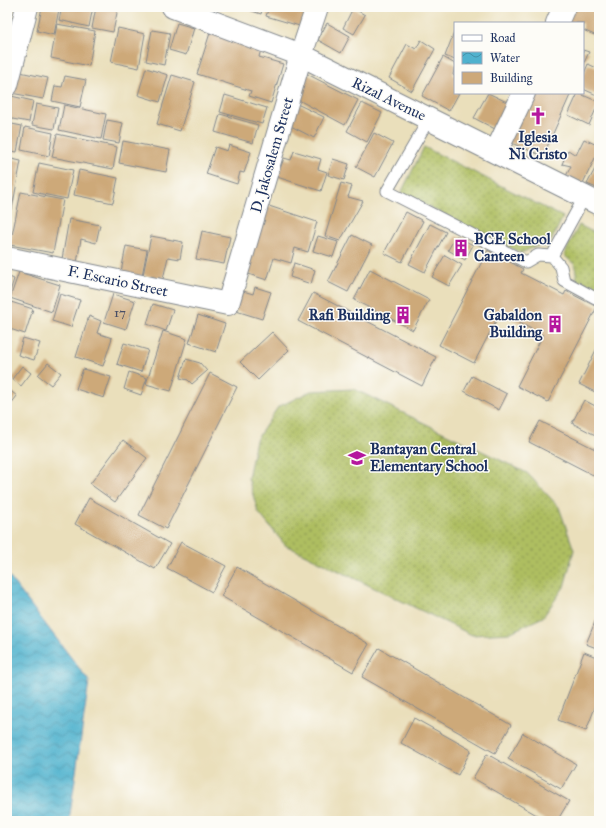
<svg xmlns="http://www.w3.org/2000/svg" width="606" height="828" font-family="'IM FELL Great Primer',serif">
  <style>
    .grass { fill: url(#grass-dots); stroke: #647660 }
    .water { fill: url(#water-waves); stroke: #367096 }
    .building { fill: #cda979 }
    .lines { fill: none; stroke-linecap: round; stroke-linejoin: round }
    .lane-casing { stroke: #82878c; stroke-width: 13 }
    .street-casing { stroke: #82878c; stroke-width: 24 }
    .secondary-casing { stroke: #82878c; stroke-width: 24 }
    .lane { stroke: #fff; stroke-width: 11 }
    .street { stroke: #fff; stroke-width: 22 }
    .secondary { stroke: #fff; stroke-width: 22 }
    .labels { text-anchor: middle; stroke-width: 3; stroke-linejoin: round; paint-order: stroke }
    .number-label { font-size: 13px; fill: #484e65 }
    .street-label { font-size: 15px; fill: #1b2f5e; stroke: #fdfcf7 }
    .poi-label { font-size: 15px; font-weight: bold; fill: #1b2f5e; stroke: #fdfcf7; text-anchor: start }
  </style>
  <defs>
    <pattern id="grass-dots" width="8" height="8" patternUnits="userSpaceOnUse"><rect width="8" height="8" fill="#aebe61"/><path d="M2 2h.1M6 6h.1" fill="none" stroke="#8d9b53" stroke-width="1.8" stroke-linecap="round"/></pattern>
    <pattern id="water-waves" width="16" height="10" patternUnits="userSpaceOnUse"><rect width="16" height="10" fill="#50b2ce"/><path d="M0 5q4-4 8 0t8 0" fill="none" stroke="#4291aa"/></pattern>
  </defs>
  <rect width="100%" height="100%" fill="#fdfcf7"/>
  <filter id="ink" filterUnits="userSpaceOnUse"><feTurbulence type="fractalNoise" baseFrequency=".025" numOctaves="2"/><feDisplacementMap in="SourceGraphic" scale="8" xChannelSelector="R" yChannelSelector="G"/><feConvolveMatrix kernelMatrix="1 2 1 2 8 2 1 2 1" color-interpolation-filters="sRGB"/></filter>
  <filter id="wash" filterUnits="userSpaceOnUse"><feTurbulence type="fractalNoise" baseFrequency=".012" numOctaves="4" result="noise"/><feDisplacementMap in="SourceGraphic" scale="16" xChannelSelector="R" yChannelSelector="G"/><feGaussianBlur stdDeviation="0.9" result="paint"/><feColorMatrix in="noise" values="0 0 0 0 0 0 0 0 0 0 0 0 0 0 0 0 0 1.4 0 .05"/><feComposite in="paint" operator="in"/></filter>
  <g filter="url(#wash)">
    <rect width="100%" height="100%" fill="#eadfbb"/>
    <!-- grass -->
    <path class="grass" d="M424,147L563,217L548,247L536,246L521,253L401,193Z
      M579,225L599,235V293L577,281L575,265L564,255Z
      M354,389L527,473L559,507L574,550L564,587L543,617L509,633L472,635L285,545L258,512L248,478L256,440L278,407L311,391Z"/>
    <!-- water -->
    <path class="water" d="M7,574L89,681L69,821H7Z"/>
    <g id="blocks">
      <!-- building -->
      <path class="building" d="M42,7L59,9L54,35L37,31Z
        M62,7H93L89,27L59,20Z
        M96,7L118,8L113,32L92,28Z
        M240,7H263L261,14Z
        M269,7H309L303,27L266,16Z
        M572,7H599V37L583,30V23H567Z
        M353,8L365,15L354,34L343,28Z
        M177,23L194,28L186,55L169,50Z
        M327,23L350,36L341,53L318,40Z
        M57,24L95,31L89,66L51,58Z
        M118,28L145,34L139,68L111,62Z
        M152,30L170,33L164,65L146,61Z
        M455,30V60L445,56Z
        M210,33L261,49L259,57L283,64L271,103L249,96L251,91L197,74Z
        M421,40L435,49L412,91L389,78L407,44L416,49Z
        M583,50L589,52L583,65Z
        M443,57L455,64L453,75L455,76V93H459L449,111L422,96Z
        M588,64L599,69V96L583,89V76Z
        M146,68L168,75L160,102L138,95Z
        M15,71L48,78L43,99L11,93Z
        M305,73L358,100L345,125L293,97Z
        M172,75L195,82L180,131L157,124Z
        M65,76L86,80L80,107L52,101L55,86L62,87Z
        M488,93L509,103L495,129L474,118Z
        M526,93H571L543,156L504,140Z
        M578,93L599,102L589,125L568,115Z
        M7,95L33,101L29,122L7,118Z
        M225,95L267,108L262,124L220,112Z
        M295,103L324,117L314,138L285,123Z
        M362,103L382,113L367,142L347,131Z
        M36,104L58,108L54,129L32,125Z
        M64,105L106,114L101,139L59,130Z
        M220,114L258,125L253,143L215,132Z
        M107,120L123,123L119,143L103,140Z
        M7,123L22,126L17,152L7,150Z
        M25,127L53,133L49,156L21,150Z
        M374,133L393,143L375,177L356,167Z
        M57,134L117,147L113,169L52,157Z
        M584,139L599,146V159L595,158L583,183L566,176L571,166L562,164L568,150L576,155Z
        M123,141L170,150L166,172L119,163Z
        M229,145L251,152L244,173L240,172L237,184L206,174L215,147L227,151Z
        M294,151L321,159L318,169L327,172L321,191L277,177L284,158L291,160Z
        M7,158L21,161L12,209L7,208Z
        M333,159L349,164L344,180L328,175Z
        M39,163L73,170L67,199L33,192Z
        M596,167L599,168V189L587,184Z
        M79,170L118,178L113,203L74,195Z
        M341,183L352,186L348,197L363,201L340,241L325,236Z
        M21,192L63,200L53,253L10,245Z
        M263,204L317,222L308,252L295,248L291,263L274,258L267,280L242,272Z
        M406,212L423,221L402,262L384,253Z
        M69,219L100,225L96,243L81,239L77,263L62,259Z
        M430,224L446,232L425,272L409,264Z
        M202,231L230,237L224,264L196,259Z
        M352,235L372,245L348,292L328,282Z
        M151,236L183,242L180,259L168,257L163,279L143,275Z
        M318,236L338,242L333,257L313,251Z
        M456,236L473,245L465,260L448,250Z
        M126,246L147,250L142,276L121,272Z
        M488,250L523,269L521,273L564,295L566,291L597,307L548,402L517,386L543,335L500,313L474,363L439,345Z
        M445,255L462,265L449,286L432,277Z
        M294,263L315,270L311,284L290,277Z
        M370,269L429,300L413,330L354,300Z
        M19,272L60,285L52,312L10,298Z
        M7,276L14,279L7,301Z
        M255,287L271,292L262,319L233,310L240,290L253,294Z
        M313,293L436,357L422,386L298,321Z
        M60,294L80,300L71,327L52,321Z
        M113,294L135,301L126,329L104,322Z
        M11,302L33,309L25,334L7,328V314Z
        M153,304L173,310L166,331L147,324Z
        M198,315L225,324L216,352L189,343Z
        M89,316L101,321L97,333L112,338L103,366L76,357Z
        M163,331L187,339L171,391L146,384Z
        M272,332L289,350L258,380L240,362Z
        M23,338L40,343L34,360L18,355Z
        M124,343L148,350L141,372L117,364Z
        M599,344V394L579,384Z
        M186,359L200,363L207,371L192,384L188,380L180,378Z
        M48,363L61,373L51,385L38,375Z
        M22,366L31,373L21,386L12,379Z
        M83,369L111,377L104,398L76,389Z
        M129,372L147,378L141,395L124,389Z
        M210,373L237,387L166,529L139,515Z
        M472,376L507,394L499,410L464,391Z
        M7,388L17,396L7,409Z
        M584,400L599,408V437L572,423Z
        M540,421L599,451V478L529,442Z
        M123,440L147,458L115,502L90,484Z
        M89,498L170,544L155,569L75,524Z
        M181,542L226,566L212,592L167,568Z
        M237,567L369,644L353,672L221,596Z
        M599,612V649L586,644Z
        M379,648L511,725L495,753L362,677Z
        M584,652L599,658V697L586,731L558,720Z
        M414,718L471,750L458,775L401,743Z
        M523,733L576,764L561,789L508,759Z
        M487,754L569,801L557,821H547L473,778Z"/>
    </g>
  </g>
  <g filter="url(#ink)">
    <use href="#blocks" fill-opacity="0" stroke="#82878c" stroke-width="1"/>
    <g class="lines">
      <!-- lane casing -->
      <g class="lane-casing">
        <path id="lane" d="M429,119L387,191L526,262L538,255L552,256L561,267L564,281L599,300
          M552,256L585,196"/>
      </g>
      <!-- street casing -->
      <g class="street-casing">
        <path id="street" d="M557,23L564,7
          M7,85L27,7
          M496,152L524,93
          M7,258L228,304L301,55L317,7"/>
      </g>
      <!-- secondary casing -->
      <g class="secondary-casing">
        <path id="secondary" d="M173,7L301,55L599,204"/>
      </g>
      <!-- lane -->
      <use href="#lane" class="lane"/>
      <!-- street -->
      <use href="#street" class="street"/>
      <!-- secondary -->
      <use href="#secondary" class="secondary"/>
    </g>
  </g>
  <!-- icons -->
  <defs>
    <g id="church-bare" transform="scale(1.38)"><path d="M-1.2-6h2.4v3.5h3.3v2.4h-3.3V6h-2.4V-.1h-3.3v-2.4h3.3Z" fill="#b5179e" stroke="#fdfcf7" stroke-width="2.5" paint-order="stroke"/></g>
    <g id="building-bare" transform="scale(1.38)"><path d="M-4-6H4V6H1V3H-1V6H-4ZM-2.5-4.3h1.7v1.8h-1.7ZM.8-4.3h1.7v1.8H.8ZM-2.5-1h1.7V.8h-1.7ZM.8-1h1.7V.8H.8Z" fill="#b5179e" stroke="#fdfcf7" stroke-width="2.5" paint-order="stroke"/></g>
    <g id="school-bare" transform="scale(1.38)"><path d="M0-5L7-2L0 1L-7-2ZM-4 1L0 2.5L4 1V4Q0 6-4 4Z" fill="#b5179e" stroke="#fdfcf7" stroke-width="2.5" paint-order="stroke"/></g>
  </defs>
  <g fill-rule="evenodd">
    <use href="#church-bare" x="538" y="116"/>
    <use href="#building-bare" x="461" y="248"/>
    <use href="#building-bare" x="403" y="315"/>
    <use href="#building-bare" x="555" y="324"/>
    <use href="#school-bare" x="357" y="458"/>
  </g>
  <g class="labels">
    <!-- number labels -->
    <g class="number-label">
      <text x="120" y="317">17</text>
    </g>
    <!-- street labels -->
    <g class="street-label">
      <text transform="translate(389 99) rotate(26)" y="5">Rizal Avenue</text>
      <text transform="translate(272 155) rotate(-74)" y="5">D. Jakosalem Street</text>
      <text transform="translate(118 281) rotate(12)" y="5">F. Escario Street</text>
    </g>
    <!-- poi labels -->
    <g class="poi-label">
      <text x="538" y="142" text-anchor="middle">Iglesia<tspan x="538" dy="17">Ni Cristo</tspan></text>
      <text x="474" y="244">BCE School<tspan x="474" dy="17">Canteen</tspan></text>
      <text x="390" y="320" text-anchor="end">Rafi Building</text>
      <text x="542" y="320" text-anchor="end">Gabaldon<tspan x="542" dy="17">Building</tspan></text>
      <text x="370" y="454">Bantayan Central<tspan x="370" dy="17">Elementary School</tspan></text>
    </g>
  </g>
  <!-- margin -->
  <rect width="606" height="828" fill="none" stroke="#fdfcf7" stroke-width="24"/>
  <!-- legend -->
  <rect x="454" y="22" width="130" height="72" fill="#fdfcf7" stroke="#a3aaba"/>
  <rect x="462" y="35" width="20" height="6" fill="#ffffff" stroke="#a3aaba"/>
  <text x="490" y="42" font-size="12" fill="#1b2f5e">Road</text>
  <rect x="462" y="52" width="20" height="12" fill="url(#water-waves)" stroke="#a3aaba"/>
  <text x="490" y="62" font-size="12" fill="#1b2f5e">Water</text>
  <rect x="462" y="72" width="20" height="12" fill="#cda979" stroke="#a3aaba"/>
  <text x="490" y="82" font-size="12" fill="#1b2f5e">Building</text>
</svg>
